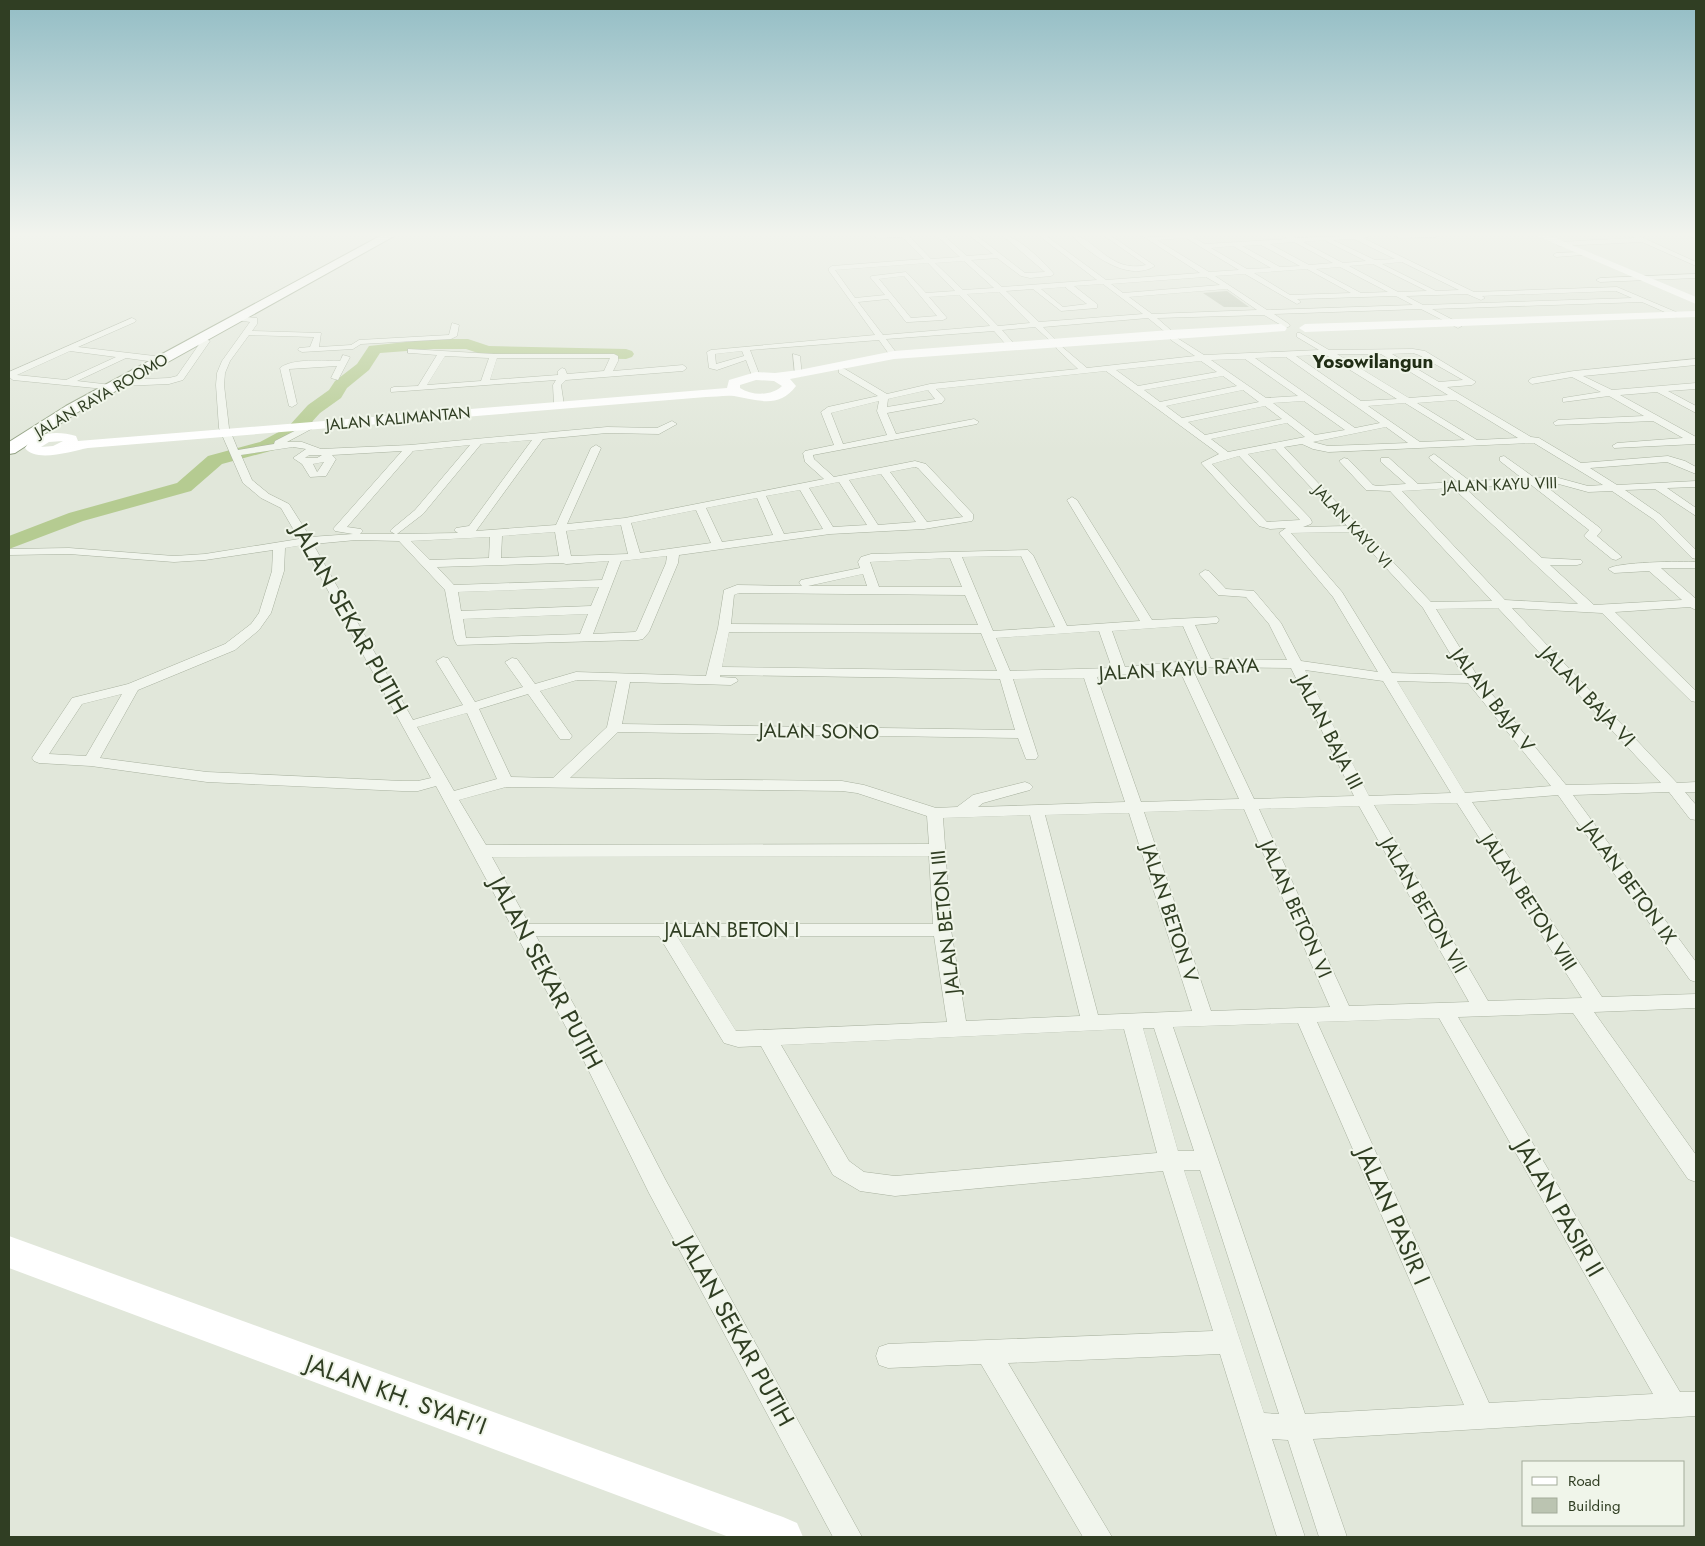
<svg xmlns="http://www.w3.org/2000/svg" width="1705" height="1546" font-family="Jost,sans-serif">
  <style>
    .lines { fill: none; stroke-linecap: round; stroke-linejoin: round }
    .river { fill: #b5cb91; fill-rule: evenodd }
    .building { fill: #bbc4b1 }
    .minor-casing { stroke: #a8b19f; stroke-width: 1 }
    .trunk-casing { stroke: #909f80; stroke-width: 2 }
    .minor { fill: #f1f5ed; fill-rule: evenodd }
    .secondary { fill: #fff; fill-rule: evenodd }
    .trunk { fill: #fff; fill-rule: evenodd }
    .labels { text-anchor: middle; stroke-width: 4; stroke-linejoin: round; paint-order: stroke }
    .far-street-label { font-size: 16px; fill: #303e23; stroke: #f0f5ea }
    .far-quarter-label { font-size: 19px; font-weight: bold; fill: #212e16; stroke: #f0f5ea }
    .street-label { font-size: 20px; fill: #303e23; stroke: #f0f5ea }
    .near-street-label { font-size: 24px; fill: #303e23; stroke: #f0f5ea }
  </style>
  <rect width="100%" height="100%" fill="#e1e7da"/>
  <g class="lines">
    <!-- river -->
    <path class="river" d="M433,339H468L489,346L626,349L632,351L634,354L632,357L626,359L487,356L466,349H433L380,353L369,370L347,388L341,398L320,413L300,435L274,450L222,464L191,491L83,521L9,549V536L69,513L177,483L208,456L260,442L288,427L308,405L329,390L335,381L357,364L369,346Z"/>
  </g>
  <!-- building -->
  <path class="building" d="M1227,291L1249,307H1224L1203,293Z"/>
  <g class="lines">
    <!-- minor casing -->
    <g class="minor-casing">
      <path id="minor" d="M874,235H908L931,259L960,257L936,235H943L967,256L993,254L969,235H976L1025,273L1045,272L1002,235C1017,235 1044,262 1054,274L1051,276L1030,278L1021,276L997,258L971,260L1002,287L1097,280L1038,235H1045L1106,280L1200,273L1141,235L1152,237L1196,235L1194,238L1205,244L1288,239L1282,235H1290L1296,238L1368,235V237L1363,238L1474,292L1617,287L1683,315L1676,317L1642,302L1432,309L1461,324L1462,326L1458,328L1421,309L1274,314L1289,324L1290,326L1286,328L1264,315L1157,318L1173,332L1174,334L1170,336L1148,318L1043,327L1059,343L1055,345L1035,327L1002,330L1016,346L1012,348H1009L994,331L886,339L898,355L894,357H891L879,340L750,350L760,376L756,379L752,376L746,360L717,370L709,368L707,352L711,350L875,335L829,271V268L832,266L924,259L902,237L876,238ZM1186,238L1239,270L1209,272L1157,240ZM1354,239L1395,259L1375,260L1333,240ZM1325,240L1326,241L1366,261L1343,263L1303,242ZM1294,242L1333,263L1309,265L1270,244ZM1261,245L1300,266L1280,267L1242,246ZM1233,246L1271,268L1247,269L1211,248ZM964,261L994,288L963,290L935,263ZM1402,262L1459,290L1436,291L1382,264ZM928,263L955,291L926,293L906,272L872,276L870,277L885,295L855,298L835,270ZM1373,264L1427,291L1398,292L1349,266ZM1340,267L1388,292L1361,293L1316,269ZM1307,269L1351,293L1290,295L1254,273ZM1245,274L1297,304L1301,302L1297,299L1396,296L1413,305L1267,310L1215,276ZM904,276L937,316L911,318L879,279ZM1206,277L1220,285L1123,293L1111,284ZM1103,284L1143,314L1039,322L1006,291L1033,289L1061,311L1097,308V304L1074,286ZM1066,287V288L1087,304L1063,307L1041,289ZM1227,289L1257,310L1152,314L1129,297ZM1616,291L1632,298L1423,305L1406,296L1467,294L1481,300L1485,298L1482,296ZM999,292L1030,323L998,326L967,294ZM959,295L990,326L883,335L858,302L888,299L906,322H909L943,320L947,318L929,297ZM742,351L744,356L716,364L715,354Z
        M1071,235C1094,235 1109,274 1146,265L1103,235H1110L1155,266C1128,283 1090,254 1071,235Z
        M1396,235H1438L1435,237L1398,238Z
        M1632,235H1637L1696,262V266L1642,242L1559,246L1556,244L1559,242L1634,238Z
        M1688,235H1696V239Z
        M1584,252V254L1582,255L1556,257L1553,255L1556,253Z
        M1696,274V278L1600,282L1596,280L1600,278Z
        M237,316L257,318V324L252,331L321,333L319,347L351,345L359,340L449,335L452,323L459,325L457,336L451,339L361,344L353,349L302,352L298,350L299,348L310,347L314,337L249,335L230,361L225,373L224,385L229,428L238,450L274,444L275,441L312,422L315,423V427L287,442H302L321,449L410,445L607,427L657,428L672,421L677,424L659,434L607,433L543,439L476,531L556,525L591,448L596,445L601,448L567,524L625,518L824,479L805,462L803,453L805,451L834,445L821,412L828,407L878,396L839,373V369H845L887,394L930,384L1078,369L1057,349L1056,347L1060,345L1087,368L1195,356L1171,340L1170,338L1174,336L1204,355L1319,350L1297,337V333H1300L1329,350L1413,349L1425,351L1476,382L1472,385L1447,387L1531,437L1539,438L1581,463L1668,456L1685,461L1696,467V474L1667,462L1590,468L1617,485L1696,481V487L1667,488L1696,508V516L1655,489L1625,490L1661,515L1696,550V559L1692,558L1653,519L1612,491L1588,492L1555,483L1543,484L1600,528L1602,530L1597,536L1622,557L1616,560L1612,559L1586,538L1584,536L1589,530L1530,484L1465,488L1542,558L1581,560L1583,562L1581,564L1577,565H1550L1594,605L1682,600L1649,571L1614,573L1608,569C1615,562 1683,561 1696,562V568H1661L1696,599V610L1690,607L1615,612L1696,691V702L1691,701L1602,613L1512,608L1677,783L1696,782V792H1685L1696,805V820L1690,819L1669,792L1573,795L1696,962V982L1690,980L1558,795L1472,802L1602,997L1696,994V1008L1594,1012L1696,1155V1182L1688,1179L1573,1013L1458,1017L1680,1392H1696V1416L1313,1439L1347,1537H1319L1288,1440L1272,1439L1305,1537H1277L1220,1354L1008,1363L1112,1537H1083L981,1364L888,1368L879,1365L876,1356L879,1347L888,1344L1213,1331L1163,1171L895,1196L860,1191L833,1175L761,1046L738,1047L724,1043L659,936H536L596,1045L665,1179L862,1537H833L649,1193L581,1055L436,786L418,791H402L207,782L91,766L39,763L34,761L32,758L72,698L128,684L225,644L251,624L259,613L272,571L273,550L205,560L174,562L69,554L9,555V549L69,548L174,556L205,554L299,539L281,508L261,498L243,483L219,428L216,385L217,373L222,361L250,322L237,320ZM1413,353L1419,355L1463,380L1439,382L1392,354ZM1337,354H1381L1448,395L1409,398ZM1326,355L1397,399L1361,401L1296,356ZM1286,357L1380,423L1355,428L1255,358ZM1245,359L1298,396L1266,398L1211,360ZM1201,361L1217,372L1138,386L1116,370ZM1106,371L1219,454L1201,463L1259,526L1270,529L1286,528L1279,533L1333,597L1378,672L1301,661L1281,623L1254,591L1226,589L1209,571L1205,570L1199,574L1218,595L1246,597L1269,624L1287,660L1211,659L1195,625L1217,623L1219,620L1217,617L1152,620L1077,500L1072,497L1067,500L1140,621L1067,626L1033,555L1028,550L871,554L861,557L858,562L860,568L801,580L799,583L802,586L737,585L724,590L718,628L706,676L576,672L535,684L517,659L512,658L505,662L523,687L475,702L448,658L443,657L436,661L463,705L413,720L313,544L356,540L399,541L445,590L454,639L457,645L638,640L643,639L649,632L678,563L679,555L830,534L924,529L972,521L973,519V514L926,464L915,461L834,477L814,459L813,455L977,424L979,422L974,419L896,434L887,413L942,403L945,399L936,389ZM1223,376L1237,386L1160,402L1144,390ZM928,390L935,399L887,407L888,399ZM1243,390L1259,402L1182,418L1166,406ZM1456,400L1518,438L1477,440L1417,403ZM879,401L877,411L887,435L843,444L831,413ZM1304,401L1345,430L1315,435L1273,403ZM1405,403L1465,440L1420,442L1368,406ZM1265,406L1282,419L1205,435L1188,422ZM1287,423L1305,437L1228,452L1211,439ZM1386,427L1408,443L1328,446L1313,442ZM532,440L469,526L456,528L454,530L458,533L397,534L423,514L481,444ZM1534,443L1603,485L1588,486L1555,477L1535,478L1504,456L1500,457V461L1523,479L1470,481L1434,454L1429,457L1430,459L1458,482L1418,484L1389,458H1381V462L1406,484L1377,486L1373,485L1348,459L1344,458L1339,461L1366,490L1390,491L1492,601L1431,602L1284,447L1302,444L1313,449L1328,452ZM470,445L415,510L392,529L390,531L395,534H360L363,531L361,529L347,527L413,451ZM293,447L306,449L293,458L302,464L310,477L326,476L336,459L332,455L402,451L333,529L335,531L353,534L310,537L289,504L269,494L252,480L241,455ZM1275,449L1347,526L1303,527L1311,524L1312,522L1310,518L1248,454ZM309,455H322L317,458H305ZM1239,456L1300,520L1267,522L1212,464ZM324,462L318,471L317,472L313,464ZM915,467L918,468L963,517L927,522L890,472ZM881,474L916,522L878,525L849,480ZM839,482L867,525L833,527L809,488ZM1453,488L1578,604L1505,600L1402,491ZM800,490L823,529L784,534L766,496ZM757,498L773,535L722,542L706,508ZM696,510L711,543L640,553L631,523ZM621,525L628,554L571,556L566,531ZM555,532L559,556L501,558L502,536ZM1353,532L1423,608L1463,675L1392,673L1342,592L1291,533ZM490,537L489,558L430,560L411,541ZM303,545L431,778L418,781H402L207,772L100,758L138,690L235,650L259,630L271,613L284,571L285,548ZM667,556L666,563L637,630L635,632L593,634L621,561ZM1021,556L1055,627L993,631L962,557ZM950,558L962,587H879L870,562ZM609,561L602,580L454,585L437,567L562,563L566,564ZM863,574L867,586H808ZM599,587L591,606L461,611L458,592ZM739,593L965,595L978,625L731,624L734,595ZM1498,608L1661,783L1566,785L1478,677L1436,609ZM588,614L580,634L466,638L463,619ZM1183,626L1198,660L1125,667L1112,631ZM1099,631L1112,668L1010,671L996,638ZM729,632L981,633L997,671L722,667ZM1206,667L1291,668L1354,796L1254,799L1192,668ZM1179,669L1239,799L1141,802L1097,677ZM1305,670L1383,681L1451,793L1369,796ZM720,675L1000,679L1015,730L622,724L630,682L731,685L738,681L736,678L720,677ZM1084,678L1125,802L978,807L983,803L1030,790L1033,787L1030,784L1025,782L973,795L957,807L936,808L864,785L842,781L570,778L618,732L1018,738L1026,759H1036L1038,756L1013,679ZM577,680L617,681L607,727L553,778L511,777L479,709L528,694L560,739H570L572,736L540,691ZM1397,681L1468,683L1551,786L1465,793ZM122,694L86,756L49,754L82,704ZM467,713L497,779L454,791L417,727ZM506,787L842,791L857,793L927,816L929,844L486,845L459,800ZM1457,803L1582,998L1488,1001L1374,805ZM1359,806L1469,1002L1349,1006L1259,809ZM1244,809L1330,1007L1211,1011L1144,812ZM1129,813L1192,1011L1098,1015L1045,815ZM1030,815L1080,1016L966,1021L951,930L943,818ZM929,856L933,924H529L492,857ZM677,936H934L947,1022L736,1031ZM1439,1018L1653,1394L1489,1403L1317,1022ZM1298,1023L1464,1405L1305,1414L1173,1027ZM1143,1028H1154L1194,1151H1178ZM1124,1029L1157,1153L895,1176L864,1172L849,1161L781,1045ZM1184,1170H1200L1279,1414L1264,1413Z
        M132,318L136,320L135,322L78,347L163,357L167,360L163,363L126,358L77,381L112,385L115,386V390L13,380L9,377V372ZM70,351L116,357L66,380L17,375Z
        M195,339H206L210,341L183,380L169,384L121,386L117,383L121,380L169,378L177,376L200,343H195Z
        M408,349L494,354H614L618,356V361L613,371L683,365L687,368L683,371L566,380L561,385L564,405L559,408L554,405L553,385L556,380L391,392V388L394,387L418,386L437,355L411,353H408ZM445,356L489,358L481,381L427,385ZM497,358H610L604,371L567,374L565,369L562,368L558,371V375L490,380Z
        M793,354L800,356L802,376L795,374Z
        M343,355L350,357L338,380L331,378L337,366L289,369L297,404L292,407L289,406L280,368C292,358 324,361 340,361Z
        M1696,359V365L1583,376L1612,390L1696,383V389L1668,391L1696,406V413L1657,392L1620,395L1696,437V444L1614,448L1612,446L1617,443L1683,438L1653,421L1555,425L1553,423L1558,420L1644,416L1609,396L1563,402V398L1601,392L1572,377L1532,384L1528,381L1532,378L1574,371Z"/>
    </g>
    <!-- trunk casing -->
    <g class="trunk-casing">
      <path id="trunk" d="M382,235H396L78,412L15,453L9,454V442L66,406Z"/>
    </g>
    <!-- minor -->
    <use href="#minor" class="minor"/>
    <!-- secondary -->
    <path class="secondary" d="M1535,235H1548L1696,297V304Z
      M1696,311V317L1305,332L1299,328L1305,324Z
      M1281,324L1287,328L1285,331L894,359L790,379L796,386C779,409 757,400 734,396C725,395 715,397 706,397L88,448C72,451 36,463 25,448C36,431 58,431 76,436L78,441L727,388L729,380L756,372L775,373L799,370L894,351L1170,330ZM756,380L774,381L782,386C772,396 752,396 740,388V385ZM63,441L53,446L41,447L49,442Z
      M9,1236L783,1517L797,1523L803,1537H729L9,1268Z"/>
    <!-- trunk -->
    <use href="#trunk" class="trunk"/>
  </g>
  <!-- sky -->
  <linearGradient id="sky" x2="0" y2="1"><stop stop-color="#93bdc5"/><stop offset="0.52" stop-color="#f2f4ee"/><stop offset="1" stop-color="#f2f4ee" stop-opacity="0"/></linearGradient>
  <rect width="1705" height="451" fill="url(#sky)"/>
  <g class="labels">
    <!-- far-street labels -->
    <g class="far-street-label">
      <text transform="translate(101 395) rotate(-30)" y="6">JALAN RAYA ROOMO</text>
      <text transform="translate(398 418) rotate(-5)" y="6">JALAN KALIMANTAN</text>
      <text transform="translate(1500 484) rotate(-2)" y="6">JALAN KAYU VIII</text>
      <text transform="translate(1353 526) rotate(47)" y="6">JALAN KAYU VI</text>
    </g>
    <!-- far-quarter labels -->
    <g class="far-quarter-label">
      <text x="1373" y="368">Yosowilangun</text>
    </g>
    <!-- street labels -->
    <g class="street-label">
      <text transform="translate(1179 669) rotate(-3)" y="7">JALAN KAYU RAYA</text>
      <text transform="translate(1588 696) rotate(47)" y="7">JALAN BAJA VI</text>
      <text transform="translate(1493 700) rotate(53)" y="7">JALAN BAJA V</text>
      <text transform="translate(819 731) rotate(1)" y="7">JALAN SONO</text>
      <text transform="translate(1329 732) rotate(63)" y="7">JALAN BAJA III</text>
      <text transform="translate(1629 882) rotate(54)" y="7">JALAN BETON IX</text>
      <text transform="translate(1529 902) rotate(57)" y="7">JALAN BETON VIII</text>
      <text transform="translate(1424 905) rotate(60)" y="7">JALAN BETON VII</text>
      <text transform="translate(1296 909) rotate(66)" y="7">JALAN BETON VI</text>
      <text transform="translate(1170 913) rotate(72)" y="7">JALAN BETON V</text>
      <text transform="translate(945 922) rotate(-96)" y="7">JALAN BETON III</text>
      <text x="732" y="937">JALAN BETON I</text>
    </g>
    <!-- near-street labels -->
    <g class="near-street-label">
      <text transform="translate(350 619) rotate(61)" y="8">JALAN SEKAR PUTIH</text>
      <text transform="translate(546 973) rotate(62)" y="8">JALAN SEKAR PUTIH</text>
      <text transform="translate(1559 1208) rotate(60)" y="8">JALAN PASIR II</text>
      <text transform="translate(1393 1216) rotate(66)" y="8">JALAN PASIR I</text>
      <text transform="translate(736 1331) rotate(61)" y="8">JALAN SEKAR PUTIH</text>
      <text transform="translate(396 1395) rotate(20)" y="8">JALAN KH. SYAFI'I</text>
    </g>
  </g>
  <!-- border -->
  <rect width="1705" height="1546" fill="none" stroke="#303e23" stroke-width="20"/>
  <!-- legend -->
  <rect x="1522" y="1461" width="162" height="65" fill="#f0f5ea" stroke="#a3ac9a"/>
  <rect x="1532" y="1477" width="25" height="8" fill="#ffffff" stroke="#a3ac9a"/>
  <text x="1568" y="1486" font-size="15" fill="#303e23">Road</text>
  <rect x="1532" y="1498" width="25" height="15" fill="#bbc4b1" stroke="#a3ac9a"/>
  <text x="1568" y="1511" font-size="15" fill="#303e23">Building</text>
</svg>
